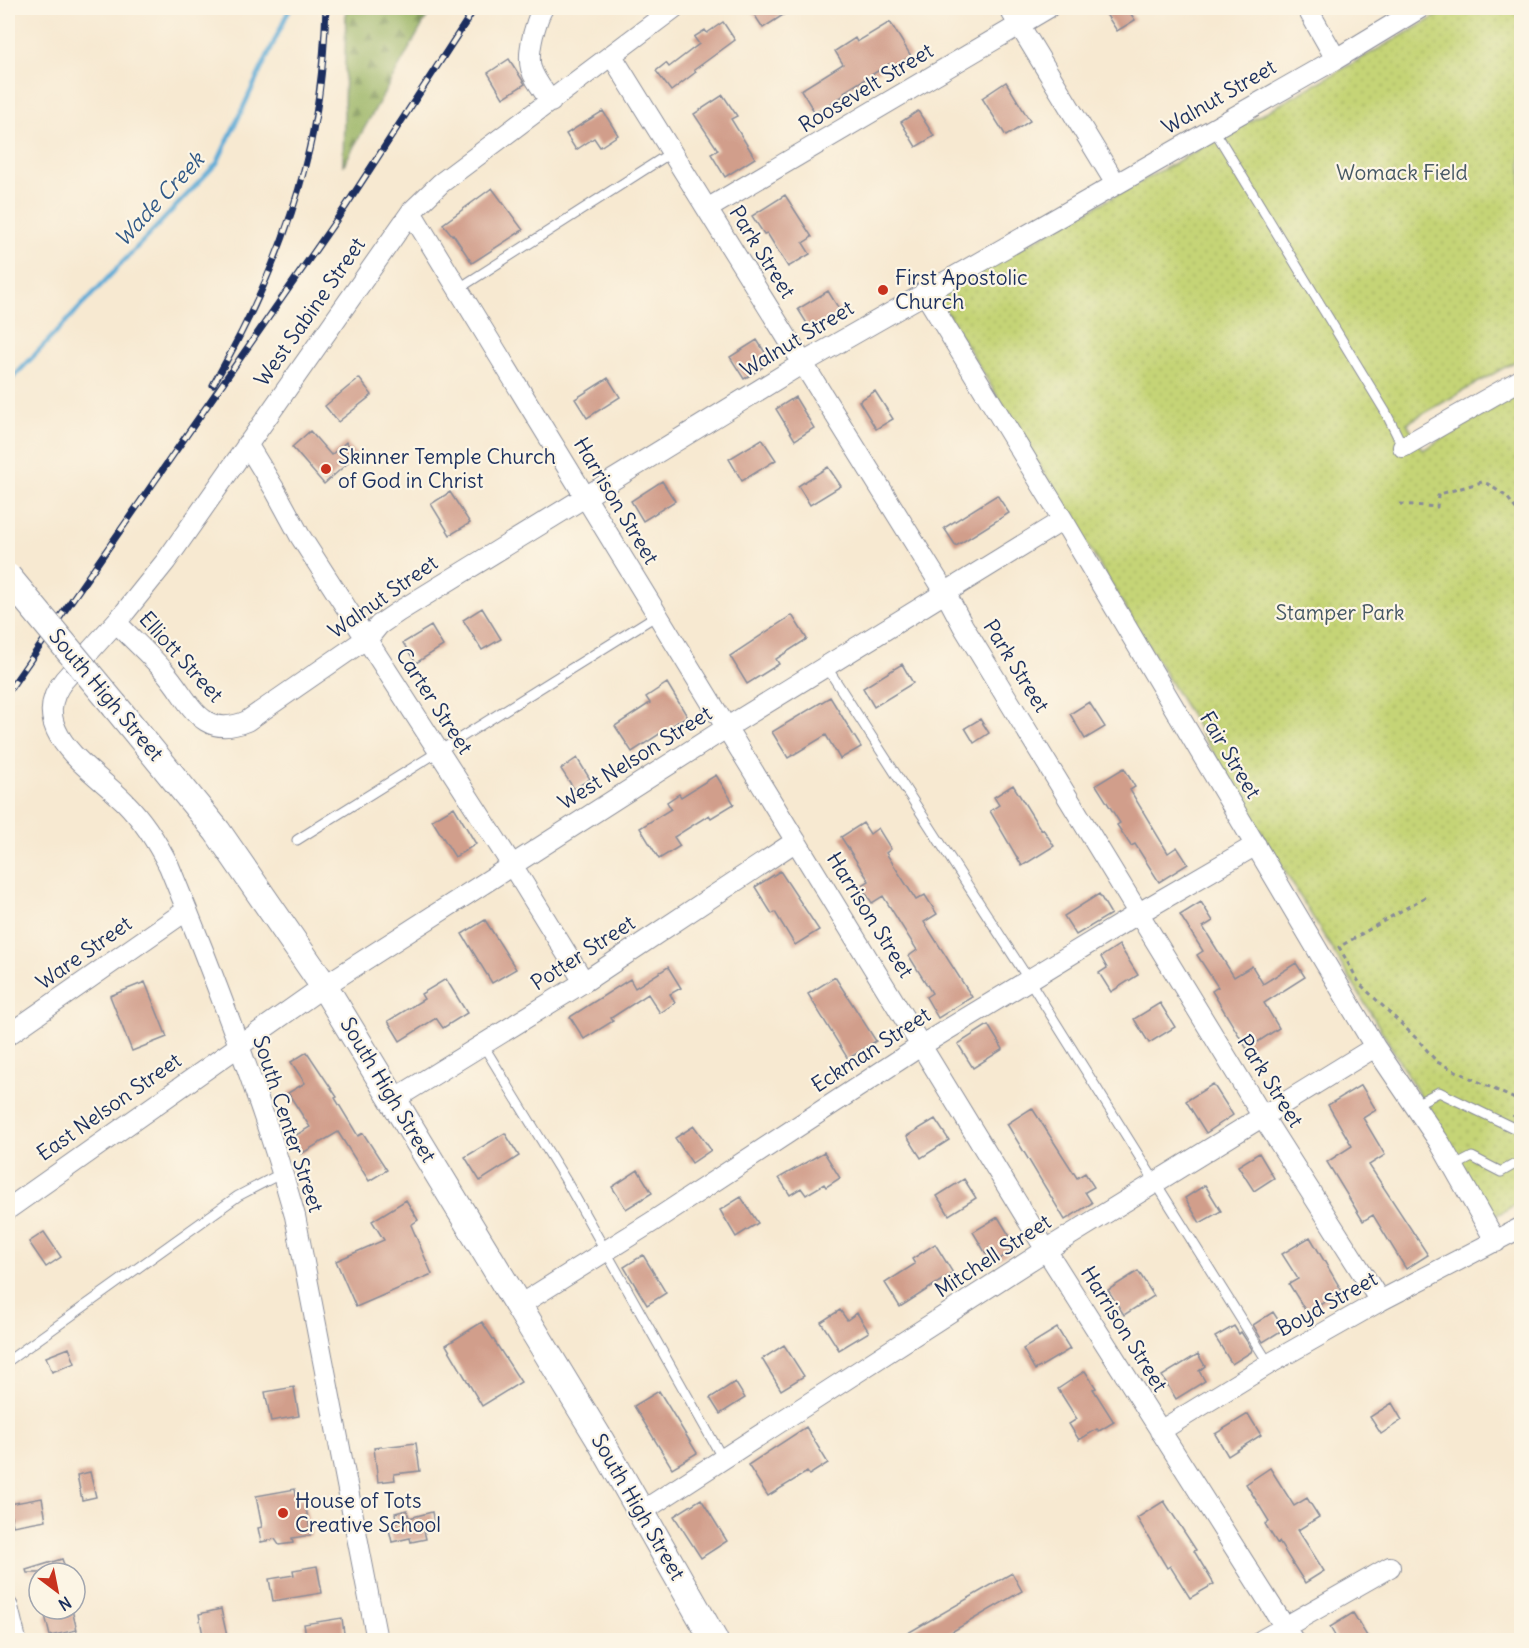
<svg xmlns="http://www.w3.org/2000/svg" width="1529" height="1648" font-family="Delius,sans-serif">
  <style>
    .forest { fill: url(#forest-firs); stroke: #5c7262; stroke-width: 1.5 }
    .park { fill: url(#park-dots); stroke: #70826a; stroke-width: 1.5 }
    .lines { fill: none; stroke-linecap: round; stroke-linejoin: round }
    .stream { stroke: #5caad6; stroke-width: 4.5 }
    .building { fill: #d19e8b }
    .lane-casing { stroke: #898c98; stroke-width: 11 }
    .street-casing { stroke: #898c98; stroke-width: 22 }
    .secondary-casing { stroke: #898c98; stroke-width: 29 }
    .path { stroke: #898c98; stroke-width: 3; stroke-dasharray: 4.5 4.5; stroke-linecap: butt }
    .lane { stroke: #fff; stroke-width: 9 }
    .street { stroke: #fff; stroke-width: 20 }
    .secondary { stroke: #fff; stroke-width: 27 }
    .rail-casing { stroke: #1b2f5e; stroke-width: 7 }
    .rail { stroke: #fcf5e5; stroke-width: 4.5; stroke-dasharray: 14; stroke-linecap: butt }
    .secondary-bridge-casing { stroke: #898c98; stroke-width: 29; stroke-linecap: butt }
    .secondary-bridge { stroke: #fff; stroke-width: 27 }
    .poi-dot { fill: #c8321e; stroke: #fcf5e5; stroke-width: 2 }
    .labels { text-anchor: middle; stroke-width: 4.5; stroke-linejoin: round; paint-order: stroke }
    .street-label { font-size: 21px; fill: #1b2f5e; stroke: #fcf5e5 }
    .park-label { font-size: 21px; fill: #465864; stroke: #fcf5e5 }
    .poi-label { font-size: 21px; fill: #1b2f5e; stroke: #fcf5e5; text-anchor: start }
    .water-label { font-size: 22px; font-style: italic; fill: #325a88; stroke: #fcf5e5 }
  </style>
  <defs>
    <pattern id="forest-firs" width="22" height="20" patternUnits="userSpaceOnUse" patternTransform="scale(1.5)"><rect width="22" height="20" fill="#9cb667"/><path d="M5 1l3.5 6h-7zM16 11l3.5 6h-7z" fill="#7e9458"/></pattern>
    <pattern id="park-dots" width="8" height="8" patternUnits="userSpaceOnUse" patternTransform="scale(1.5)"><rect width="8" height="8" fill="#c5d476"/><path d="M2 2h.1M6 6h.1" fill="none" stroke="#a9b668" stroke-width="1.8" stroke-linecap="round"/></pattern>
  </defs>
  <rect width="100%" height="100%" fill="#fcf5e5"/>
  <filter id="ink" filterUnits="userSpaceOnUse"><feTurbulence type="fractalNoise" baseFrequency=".0167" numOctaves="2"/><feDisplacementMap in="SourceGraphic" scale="12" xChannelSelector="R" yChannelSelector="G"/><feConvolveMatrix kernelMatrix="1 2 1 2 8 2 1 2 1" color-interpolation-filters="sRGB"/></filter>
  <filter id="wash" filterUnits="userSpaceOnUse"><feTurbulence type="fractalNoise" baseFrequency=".008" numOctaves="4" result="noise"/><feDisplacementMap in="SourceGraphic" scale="24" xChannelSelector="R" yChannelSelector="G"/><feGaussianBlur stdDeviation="1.35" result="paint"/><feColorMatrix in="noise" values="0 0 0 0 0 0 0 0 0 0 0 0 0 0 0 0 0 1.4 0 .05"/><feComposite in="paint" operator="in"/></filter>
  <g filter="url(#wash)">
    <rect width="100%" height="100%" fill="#f7e9d1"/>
    <!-- forest -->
    <path class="forest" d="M346,8H432L343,166Z"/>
    <!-- park -->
    <path class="park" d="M1451,8H1521V358L1407,423L1423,450L1521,392V1201L1492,1218L1384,1035L936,295L1236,129Z"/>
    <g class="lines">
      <!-- stream -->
      <path class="stream" d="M8,383L217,163L290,8"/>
    </g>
    <g id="blocks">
      <!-- building -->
      <path class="building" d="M750,8H794L763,28Z
        M1102,8H1127L1135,20L1117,31Z
        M723,22L735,40L694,70L696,72L671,91L656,71L666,63L669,67L699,44L694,37L705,30L707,33Z
        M890,22L911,56L892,68L889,64L844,92L846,94L815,113L801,90L843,64L835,51L855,38L857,42Z
        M509,59L525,84L503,98L488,73Z
        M1006,82L1030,121L1006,136L982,98Z
        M723,95L737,116L731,119L755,158L725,177L711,154L718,150L694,114Z
        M603,111L618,135L600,147L594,138L576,150L566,134Z
        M918,111L934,136L916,147L901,122Z
        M492,188L523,230L472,263L453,234L452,235L443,224Z
        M785,195L812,237L803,243L810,254L788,267L767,233L764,234L752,216Z
        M828,291L841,312L811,330L798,309Z
        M757,340L771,362L744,379L730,357Z
        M359,378L372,395L338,422L325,406Z
        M608,378L620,397L587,418L575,399Z
        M875,391L893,419L876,429L859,401Z
        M795,397L814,428L795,440L776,409Z
        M310,431L331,455L346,442L357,455L324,484L292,447Z
        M762,439L776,460L742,481L729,459Z
        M828,467L841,486L810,505L798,486Z
        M662,481L675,501L643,521L631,501Z
        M450,492L470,523L450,535L431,504Z
        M997,495L1009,513L956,546L944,528Z
        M482,608L501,639L482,650L463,620Z
        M792,615L807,639L776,659L779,664L747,684L730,656Z
        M431,626L443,646L416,663L403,643Z
        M902,664L913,683L874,707L863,688Z
        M667,683L687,716L632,752L615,726L650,703L646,697Z
        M830,697L861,747L840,759L826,735L788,758L772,732Z
        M1089,702L1105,727L1085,739L1070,714Z
        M980,719L989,733L974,743L965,728Z
        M577,758L590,779L574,789L561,769Z
        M1124,768L1135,787L1130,790L1168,853L1177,847L1188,864L1159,882L1135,844L1131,846L1117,825L1120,823L1096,785Z
        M716,775L734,804L711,818L709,815L674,837L680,846L659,859L640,828L671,809L667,802L679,794L681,797Z
        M1013,785L1041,830L1043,829L1054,846L1022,866L990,811L999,805L994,797Z
        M454,807L476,844L455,857L432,820Z
        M863,823L870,834L878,828L891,849L886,853L916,900L925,895L937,914L924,922L972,997L938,1018L926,997L932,993L909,956L917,950L883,896L872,903L861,886L869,881L841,837Z
        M780,871L819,930L795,945L775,912L772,914L755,887Z
        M1099,894L1111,914L1076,935L1064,916Z
        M1201,902L1213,921L1203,927L1234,977L1252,966L1263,984L1296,963L1305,977L1264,1003L1279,1028L1247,1049L1212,991L1218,987L1197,955L1203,951L1180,915Z
        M485,920L516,969L492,983L462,934Z
        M1119,945L1138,975L1111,992L1099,973L1107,968L1101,957Z
        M668,967L681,988L670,994L675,1003L660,1013L648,994L611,1018L613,1021L584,1039L570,1017L630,979L635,988Z
        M835,977L876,1041L848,1059L808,994Z
        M446,979L467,1013L443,1028L436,1018L400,1041L388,1021L424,999L421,994Z
        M145,982L167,1037L132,1051L110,996Z
        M1160,1003L1175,1027L1149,1043L1134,1019Z
        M988,1025L1003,1049L973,1068L958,1044Z
        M307,1052L337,1097L335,1098L358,1136L363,1133L387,1170L369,1181L338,1132L301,1154L291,1138L310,1127L288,1093L305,1083L291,1062Z
        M1213,1084L1233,1115L1206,1133L1186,1101Z
        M1361,1085L1376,1110L1363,1118L1385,1155L1369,1165L1428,1255L1406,1269L1373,1215L1363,1221L1327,1162L1352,1146L1328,1105Z
        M1032,1108L1077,1178L1085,1173L1094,1187L1085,1192L1092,1203L1065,1220L1007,1124Z
        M935,1119L949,1140L921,1158L907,1136Z
        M694,1126L711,1150L692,1163L675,1138Z
        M505,1133L519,1156L480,1181L465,1157Z
        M824,1152L840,1178L826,1187L824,1184L806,1195L801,1188L790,1195L779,1178Z
        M1259,1153L1274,1178L1254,1191L1238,1166Z
        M638,1170L652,1193L626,1209L612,1187Z
        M964,1179L976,1198L949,1215L937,1196Z
        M1205,1185L1221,1211L1200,1223L1185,1198Z
        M741,1197L758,1223L736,1237L720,1210Z
        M406,1200L418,1220L411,1225L432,1274L356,1307L336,1261L384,1240L372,1221Z
        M998,1217L1017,1248L992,1264L973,1232Z
        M44,1232L61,1257L46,1267L29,1242Z
        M1310,1237L1342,1291L1307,1313L1289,1284L1298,1279L1282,1254Z
        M935,1244L953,1273L900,1307L885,1283L915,1264L912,1259Z
        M643,1255L666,1293L647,1305L624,1267Z
        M1138,1271L1154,1296L1124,1315L1108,1290Z
        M840,1310L847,1320L857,1313L869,1332L839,1350L821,1322Z
        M1273,1312L1284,1329L1263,1342L1253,1325Z
        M482,1322L521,1382L482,1406L446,1345Z
        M1234,1326L1239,1334L1241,1332L1252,1349L1251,1352L1232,1364L1215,1337Z
        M1057,1328L1070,1349L1035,1370L1023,1349Z
        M784,1345L804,1376L781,1390L762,1359Z
        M69,1348L75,1363L52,1372L46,1357Z
        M1198,1354L1205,1366L1199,1371L1205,1381L1176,1399L1162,1376Z
        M1085,1371L1096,1388L1093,1389L1114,1422L1099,1431L1097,1429L1079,1440L1069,1424L1077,1419L1058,1389Z
        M735,1382L745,1398L720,1414L710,1398Z
        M294,1387L299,1416L271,1421L265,1392Z
        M659,1391L697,1453L672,1468L634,1406Z
        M1392,1403L1402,1420L1381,1434L1370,1417Z
        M1248,1414L1261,1435L1228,1456L1215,1434Z
        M806,1427L828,1463L809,1475L807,1472L768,1496L748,1465Z
        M416,1443L420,1471L394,1474L395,1480L378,1482L374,1448Z
        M1270,1468L1294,1506L1307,1498L1319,1517L1298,1530L1324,1571L1305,1583L1279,1542L1277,1543L1265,1524L1269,1521L1246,1484Z
        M90,1472L96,1497L82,1500L77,1475Z
        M295,1489L297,1499L304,1498L311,1535L292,1538L293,1543L279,1545L275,1539L261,1542L258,1528L262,1527L256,1496Z
        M42,1498L46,1520L13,1526L9,1504Z
        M701,1499L727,1541L701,1558L674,1516Z
        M1164,1501L1196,1550L1194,1551L1214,1584L1190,1598L1170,1566L1167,1568L1137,1518Z
        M407,1510L409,1518L432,1512L435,1528L424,1531L426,1539L411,1542L410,1538L392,1542L388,1525L397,1523L395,1513Z
        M62,1559L67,1573H27L26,1570Z
        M317,1566L322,1593L273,1601L269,1579L294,1575L293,1570Z
        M1012,1573L1022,1591L936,1641H894Z
        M221,1609L228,1641H204L199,1614Z
        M72,1610L77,1630L50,1636L45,1615Z
        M1353,1613L1370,1641H1338L1330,1627Z
        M342,1618L345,1641H307L304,1624Z"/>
    </g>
  </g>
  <g filter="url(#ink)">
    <use href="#blocks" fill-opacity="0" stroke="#898c98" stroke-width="1.5"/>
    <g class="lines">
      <!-- lane casing -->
      <g class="lane-casing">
        <path id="lane" d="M1213,128L1385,411L1403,447
          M458,289L672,152
          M826,666L1029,980L1269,1364
          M297,840L657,615
          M483,1045L565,1179L723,1459
          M1414,1105L1439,1092L1522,1132
          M1453,1167L1472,1157L1501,1172L1522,1160
          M8,1361L238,1196L282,1173"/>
      </g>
      <!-- street casing -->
      <g class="street-casing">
        <path id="street" d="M543,8C538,16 536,25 533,35C525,70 532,74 551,102
          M1009,8L1116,184
          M1307,8L1336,59
          M612,56L945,592L963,626L1263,1117L1380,1301
          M707,209L1048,8
          M411,212L1046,1250L1293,1640
          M924,292L1063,520L1375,1047L1440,1143L1496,1242
          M247,444L275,490L300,536L512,865L584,982
          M1403,447L1522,379
          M116,622C132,639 150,655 165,672C190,700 200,741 247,721L370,636L379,625L398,612L803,363L1336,59L1420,8
          M8,1035L187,910
          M393,1100L584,982L796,841
          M8,1209L324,986L726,728L1063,520
          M518,1306L652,1222L922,1045L1139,913L1256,845
          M1160,1431L1269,1364L1380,1301L1522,1227
          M641,1512L1046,1250L1375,1047
          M8,1607L16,1640
          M377,1640L295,1216C261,1097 216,980 169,866C157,842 143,820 124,801C93,770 24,730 64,680L125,612L166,561L411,212L441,183L674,8
          M1262,1640L1390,1567"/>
      </g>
      <!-- secondary casing -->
      <g class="secondary-casing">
        <path id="secondary" d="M115,706L217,831L324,986L600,1440L714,1640"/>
      </g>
      <!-- path -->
      <path class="path" d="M1400,504L1437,507L1438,496L1440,494L1482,482L1488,484L1507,497L1522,517
        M1425,897L1339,947L1360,984L1420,1042L1437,1062L1521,1102L1513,1117"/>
      <!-- lane -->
      <use href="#lane" class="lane"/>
      <!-- street -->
      <use href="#street" class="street"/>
      <!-- secondary -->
      <use href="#secondary" class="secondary"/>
      <!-- rail casing -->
      <g class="rail-casing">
        <path id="rail" d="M213,385C251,319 286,241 305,166C319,114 324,61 326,8
          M8,692L344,209L475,8"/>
      </g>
      <!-- rail -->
      <use href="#rail" class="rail"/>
      <!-- secondary-bridge casing -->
      <g class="secondary-bridge-casing">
        <path id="secondary-bridge" d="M8,577L115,706"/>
      </g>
      <!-- secondary-bridge -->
      <use href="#secondary-bridge" class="secondary-bridge"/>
    </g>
  </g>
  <!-- markers -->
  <g class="poi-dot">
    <circle cx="883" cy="290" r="6"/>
    <circle cx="326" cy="469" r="6"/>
    <circle cx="283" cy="1513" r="6"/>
  </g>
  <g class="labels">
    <!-- street labels -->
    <g class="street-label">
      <text transform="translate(866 88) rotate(-31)" y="7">Roosevelt Street</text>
      <text transform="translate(1219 97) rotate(-30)" y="7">Walnut Street</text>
      <text transform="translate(762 252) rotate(58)" y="7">Park Street</text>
      <text transform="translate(310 312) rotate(-55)" y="7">West Sabine Street</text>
      <text transform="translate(797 339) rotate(-31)" y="7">Walnut Street</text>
      <text transform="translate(616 501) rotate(59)" y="7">Harrison Street</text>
      <text transform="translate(383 597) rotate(-35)" y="7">Walnut Street</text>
      <text transform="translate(181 657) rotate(48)" y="7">Elliott Street</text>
      <text transform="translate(1016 666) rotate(58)" y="7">Park Street</text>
      <text transform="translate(106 695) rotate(50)" y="7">South High Street</text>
      <text transform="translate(434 701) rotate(57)" y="7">Carter Street</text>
      <text transform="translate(1230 755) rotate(59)" y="7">Fair Street</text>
      <text transform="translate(635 758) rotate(-32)" y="7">West Nelson Street</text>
      <text transform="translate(870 915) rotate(58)" y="7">Harrison Street</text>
      <text transform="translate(84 953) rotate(-35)" y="7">Ware Street</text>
      <text transform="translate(583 953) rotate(-33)" y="7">Potter Street</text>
      <text transform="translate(871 1050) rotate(-33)" y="7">Eckman Street</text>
      <text transform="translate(1270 1081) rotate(58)" y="7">Park Street</text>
      <text transform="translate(388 1090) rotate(59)" y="7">South High Street</text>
      <text transform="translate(109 1107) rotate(-35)" y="7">East Nelson Street</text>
      <text transform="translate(288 1124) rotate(72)" y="7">South Center Street</text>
      <text transform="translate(993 1256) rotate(-33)" y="7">Mitchell Street</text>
      <text transform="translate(1327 1304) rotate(-29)" y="7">Boyd Street</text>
      <text transform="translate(1124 1329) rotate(58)" y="7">Harrison Street</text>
      <text transform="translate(638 1507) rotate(60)" y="7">South High Street</text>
    </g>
    <!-- park labels -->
    <g class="park-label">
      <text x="1402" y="180">Womack Field</text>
      <text x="1340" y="620">Stamper Park</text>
    </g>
    <!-- poi labels -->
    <g class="poi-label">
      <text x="895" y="285">First Apostolic<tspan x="895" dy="24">Church</tspan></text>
      <text x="338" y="464">Skinner Temple Church<tspan x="338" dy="24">of God in Christ</tspan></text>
      <text x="295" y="1508">House of Tots<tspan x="295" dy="24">Creative School</tspan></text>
    </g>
    <!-- water labels -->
    <g class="water-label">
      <text transform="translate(159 199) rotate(-47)" y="8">Wade Creek</text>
    </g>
  </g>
  <!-- margin -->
  <rect width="1529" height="1648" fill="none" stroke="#fcf5e5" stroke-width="30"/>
  <!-- north arrow -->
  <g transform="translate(57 1591) rotate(148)"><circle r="28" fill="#fcf5e5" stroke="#a2a6af" stroke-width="1.5"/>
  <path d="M0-4.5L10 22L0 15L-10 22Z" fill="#c8321e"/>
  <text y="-9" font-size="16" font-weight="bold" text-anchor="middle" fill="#1b2f5e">N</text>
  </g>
</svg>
